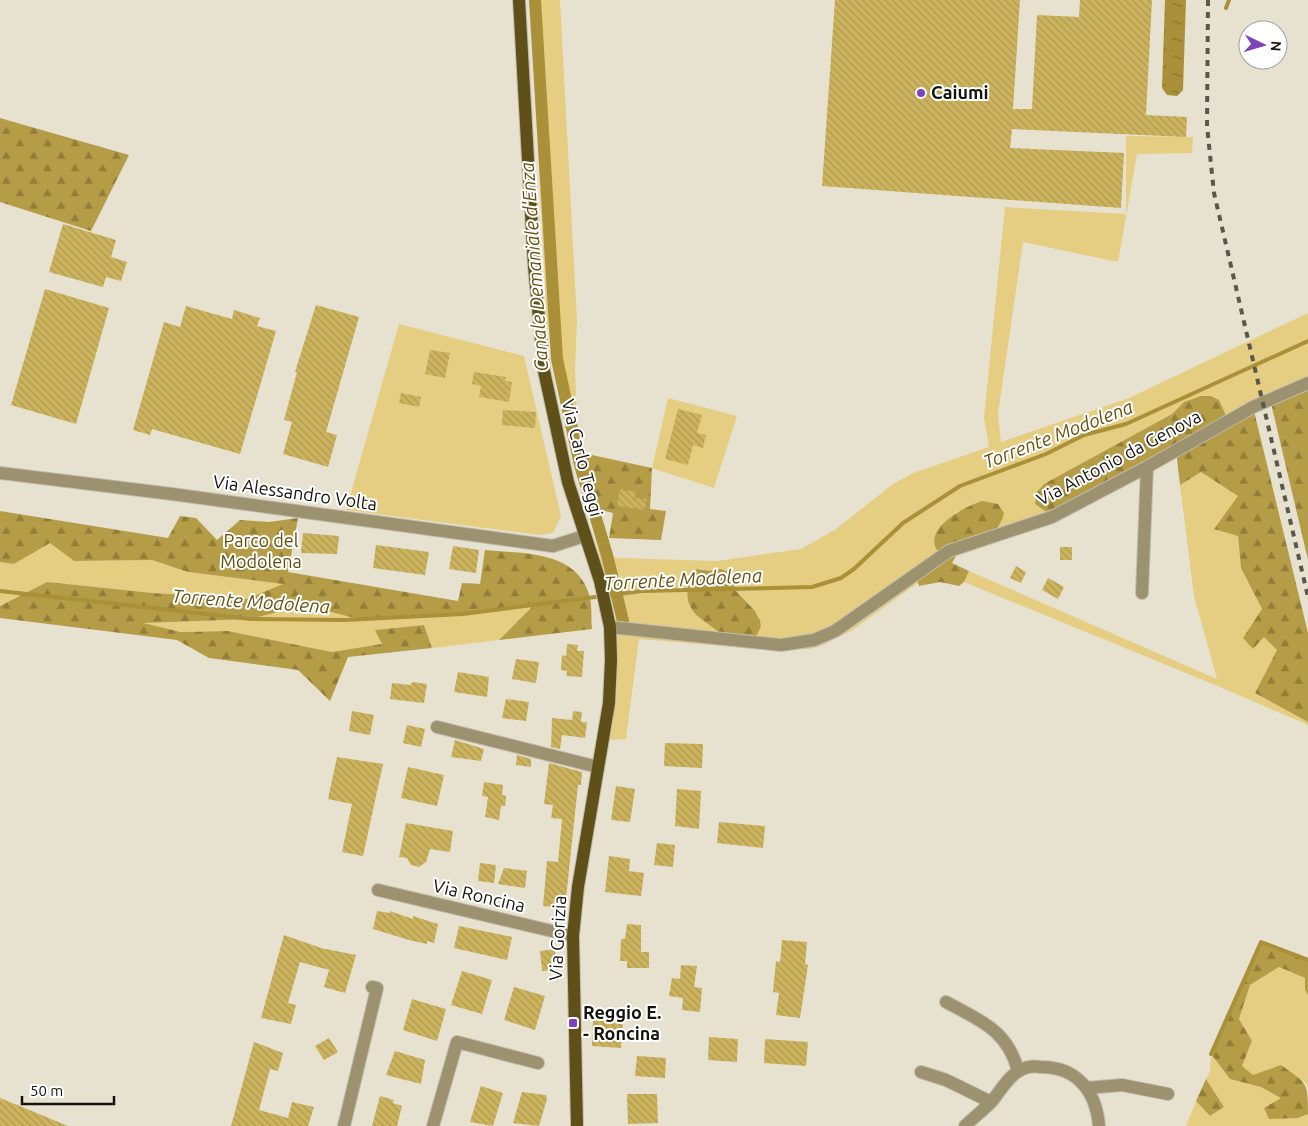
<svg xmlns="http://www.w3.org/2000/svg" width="1308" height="1126" font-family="Ubuntu,sans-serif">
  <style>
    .green { fill: #e5ce82; fill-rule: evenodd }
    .forest { fill: url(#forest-firs) }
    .water { fill: url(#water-ripples) }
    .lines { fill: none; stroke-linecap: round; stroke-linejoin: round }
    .stream { stroke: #a99039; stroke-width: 4 }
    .canal { stroke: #a99039; stroke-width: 12 }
    .building { fill: url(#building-back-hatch) }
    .minor-casing { stroke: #c1bdad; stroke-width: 14 }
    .major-casing { stroke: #c1bdad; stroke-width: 14 }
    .minor { stroke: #9c9270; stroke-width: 12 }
    .major { stroke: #5f501a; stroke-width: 12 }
    .rail { stroke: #5a574d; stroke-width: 4; stroke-dasharray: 6 6; stroke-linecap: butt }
    .poi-dot { fill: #7e43ba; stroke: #fff; stroke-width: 2 }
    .labels { text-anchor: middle; stroke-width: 4; stroke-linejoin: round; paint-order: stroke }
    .poi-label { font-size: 18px; font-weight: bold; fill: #15130d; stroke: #fff; text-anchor: start }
    .street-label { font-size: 18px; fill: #15130d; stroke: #fff }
    .park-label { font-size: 18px; fill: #604f0b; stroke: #fff }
    .water-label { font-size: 19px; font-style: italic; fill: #645311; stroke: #fff }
  </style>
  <defs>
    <pattern id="forest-firs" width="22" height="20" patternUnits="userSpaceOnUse" patternTransform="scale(1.25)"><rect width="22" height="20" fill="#b59c46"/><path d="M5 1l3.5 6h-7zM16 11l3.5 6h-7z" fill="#927e39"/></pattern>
    <pattern id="water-ripples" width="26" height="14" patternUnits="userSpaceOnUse" patternTransform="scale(1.25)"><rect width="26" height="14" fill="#a99039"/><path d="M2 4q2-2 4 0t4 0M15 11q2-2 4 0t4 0" fill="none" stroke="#88742e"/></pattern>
    <pattern id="building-back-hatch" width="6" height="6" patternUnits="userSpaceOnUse" patternTransform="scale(1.25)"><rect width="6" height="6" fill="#ccb35e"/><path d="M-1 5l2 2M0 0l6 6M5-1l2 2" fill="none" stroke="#ae9950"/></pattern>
  </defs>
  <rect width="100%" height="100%" fill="#e7e2d0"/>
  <!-- green -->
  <path class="green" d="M530,0H560L577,321L575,368L578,452L607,555L618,558L717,561L801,549L836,529L893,484L913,473L989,447L984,418L1005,207L1126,214V136L1193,137L1192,153L1137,154L1118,262L1023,242L998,414L1001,442L1129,398L1308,313V383L1227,420L1184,402L1172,414L1052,480L1059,513L987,538L958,511L940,527L943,551L918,579V583L851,631L821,646L809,649L770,650L639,639L626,739L610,740L617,694V627L614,607L600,558L547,323ZM697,569H703L735,582V590L755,611L727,640L721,632L692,572Z
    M399,324L524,356L561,516L553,533L540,535L346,510Z
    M668,398L737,416L714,488L652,468Z
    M1201,472L1239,496L1238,536L1241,568L1262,609L1264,636L1277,650L1255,693L1308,722V725L1220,687L964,582L969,571L1217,679L1194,596L1180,485Z
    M50,543L74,561L152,560L188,572L284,584L247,599L153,593L47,582L0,606V562L14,564Z
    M304,605L358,619L462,614L532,607L499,640L432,648L424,625L376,630L383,644L332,652L228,631L181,632L140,623L251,619Z
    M1279,967L1305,978V990L1308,995V1088L1305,1082L1252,1075L1242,1066L1252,1041L1239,1019L1250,985Z
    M1211,1054L1230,1079L1261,1087L1282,1098L1298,1118L1308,1114V1126H1186L1196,1101L1210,1116L1224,1107L1206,1079L1210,1071Z"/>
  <!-- forest -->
  <path class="forest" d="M0,118L129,155L91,231L0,202Z
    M1308,383V560L1270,399Z
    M1201,396H1211L1219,400L1228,420L1253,407L1308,633V722L1255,693L1277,650L1264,637L1253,649L1243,638L1262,609L1241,568L1238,536L1214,529L1238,496L1201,472L1180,485L1176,450L1059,513L1045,511L1035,504L1037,492L1044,484L1172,414L1184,402Z
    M578,452L652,468L650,509L666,511L661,540L609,538L613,513L593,508Z
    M982,501L998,504L1004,513C999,535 981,540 961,547L952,563L969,571L964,582L959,586L940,582L919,586L917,579L943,551L937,550C923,528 966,506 982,501Z
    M0,511L168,538L180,516L196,518L217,540L240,520L269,522L298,518L288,572L458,601L462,583L480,584L485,550C523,554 579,550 590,598C592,607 591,619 592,629L499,640L532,607L540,605L462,614L358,619L304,605L251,619L143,623L181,632L228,631L332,652L382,644L375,630L424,625L432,648L348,657L330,701L298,670L209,658L177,640L0,618V606L47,582L153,593L247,599L283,584L188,572L152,560L74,561L50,543L14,564L0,562Z
    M697,569L709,571L721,569L733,574L735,590L755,611L760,621L761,626L756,637L727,640C710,620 683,618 688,586C689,578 691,573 697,569Z
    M1261,942L1308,960V995L1305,990V978L1279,967L1250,985L1239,1019L1252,1041L1242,1066L1253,1075L1281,1065C1307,1084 1308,1081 1308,1114L1298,1118L1269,1119L1264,1108L1281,1098L1261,1087L1230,1079L1211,1054Z
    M1206,1079L1224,1107L1210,1116L1196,1101Z"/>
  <!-- water -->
  <path class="water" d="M1165,0H1186L1183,90L1177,96L1167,95L1162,88Z"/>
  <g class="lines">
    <!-- stream -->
    <path class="stream" d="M1226,8L1229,0
      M0,591L251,619L345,620L463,614L642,591L812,587L841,578L854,569L903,523L960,486L1046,454L1084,435L1126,424L1308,341
      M1211,1054L1261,942L1308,960"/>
    <!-- canal -->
    <path class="canal" d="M535,0L557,359L580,465L607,555L623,621"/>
  </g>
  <!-- building -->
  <path class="building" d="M835,0H1020L1013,109H1032L1037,15L1079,17L1080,0H1152L1146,115L1187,117L1186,137L1012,129L1010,148L1124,153L1121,208L822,186Z
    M63,224L116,240L111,257L127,262L121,281L106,277L103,287L49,272Z
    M45,289L109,308L76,424L11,405Z
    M316,305L359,317L326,432L337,435L328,467L283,454L292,422L284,420L297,372H295Z
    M186,306L232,319L234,310L260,318L257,326L276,331L240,454L152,429L150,435L133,430L164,322L180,327Z
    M430,350L450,353L445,378L425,374Z
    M474,372L506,377L505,381L512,382L509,402L479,397L481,386L472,384Z
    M401,393L421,397L419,407L399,403Z
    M678,409L702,415L697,433L706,435L703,448L693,445L688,465L665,459Z
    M503,410L536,412L535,428L502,425Z
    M620,489L636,492L635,498L647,499L645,510L617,506Z
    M303,533L339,536L337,554L301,553Z
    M376,545L429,552L425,575L373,568Z
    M453,546L479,550L476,573L449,569Z
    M1060,547H1072V560H1060Z
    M1016,566L1026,572L1021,583L1010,578Z
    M1048,578L1064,587L1058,599L1042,590Z
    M567,644L578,645L577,651H584L582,677L566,676L567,671L561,670L562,655L566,656Z
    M516,659L539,662L536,683L512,679Z
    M458,672L489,677L487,697L454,692Z
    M413,682L427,684L424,703L390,699L392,683L410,685Z
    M506,699L529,702L526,721L502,718Z
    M352,711L374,715L370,735L349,731Z
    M573,711L582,712L581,722H587L585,738L562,735L560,749L551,747L552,718L572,720Z
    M407,725L425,729L421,747L403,743Z
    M455,740L484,749L481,761L451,757Z
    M665,743L703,744L702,768L664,766Z
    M517,755L531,759V767L516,765Z
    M337,757L383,764L363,856L342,852L352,804L328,799Z
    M549,763L582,772L581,785H578L565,908L543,906L547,861L558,862L562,819L551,818L553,805L544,804Z
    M408,767L444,775L437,806L401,798Z
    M484,782L503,785L502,795L506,796L505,806H501L499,820L485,817L488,797L482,796Z
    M616,786L635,789L630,822L611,820Z
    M677,789L701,791L699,829L675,826Z
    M719,822L765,826L763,848L717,843Z
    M406,823L453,831L450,852L430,849L426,862L419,867L411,865L407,858L399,857Z
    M657,843L675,845L673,867L654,865Z
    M609,856L630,859L629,871L644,873L641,896L605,892Z
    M480,863L496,865L494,883L478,881Z
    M504,868L527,871L525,888L498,884Z
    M377,911L390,913V911L413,919V916L438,924L434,943L427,941V944L409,940L373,929Z
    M627,924L641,925V952H649V968H627V961H620L621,939H625Z
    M459,926L512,937L507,960L454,948Z
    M284,935L321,948L356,955L345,993L324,987L329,970L300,962L288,1003L296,1005L291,1024L261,1018Z
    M782,940L807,942L805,964L808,965L800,1018L776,1015L779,993L773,992L776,961L780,962Z
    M555,949L557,970L542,971L540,951Z
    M681,965L697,966L694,987L702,988L700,1012L682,1010L683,998L669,996L672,978L680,979Z
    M462,971L492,980L482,1014L451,1005Z
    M514,987L545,996L535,1030L504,1020Z
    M412,999L446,1009L437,1041L403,1030Z
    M593,1018L623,1020L621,1048L592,1046Z
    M709,1037L738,1039L737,1062L708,1060Z
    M329,1038L338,1052L324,1060L315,1046Z
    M765,1039L808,1042L806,1066L764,1063Z
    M254,1042L283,1053L278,1071L270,1069L259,1110L288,1118L292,1102L314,1107L308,1126H231Z
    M395,1051L425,1060L421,1084L386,1075Z
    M637,1056L666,1058L665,1078L635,1076Z
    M481,1086L503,1093L493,1126L470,1122Z
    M522,1092L546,1095L547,1099L539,1126L513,1123Z
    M627,1094H657L658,1123L628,1124Z
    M380,1096L394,1100L393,1103L402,1106L397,1126H372Z
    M0,1098L27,1109L68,1126H0Z"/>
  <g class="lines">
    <!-- minor casing -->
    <g class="minor-casing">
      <path id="minor" d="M0,473L172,494L553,546L584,536
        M1142,593L1147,467
        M610,627L781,645L814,640L835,631L949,551L1052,517L1147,467L1253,407L1308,383
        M437,727L598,767
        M378,890L573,936
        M946,1002C979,1020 1008,1030 1018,1071
        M921,1072L946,1080L991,1102
        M1086,1088L1122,1085L1168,1094
        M344,1126L377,988L372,987
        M433,1126L457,1042L538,1063
        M965,1126C974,1117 985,1109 993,1100C1000,1091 1009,1076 1019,1071C1025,1067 1034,1066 1041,1067C1077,1067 1096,1091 1099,1126"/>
    </g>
    <!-- major casing -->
    <g class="major-casing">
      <path id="major" d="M519,0L534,266L544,371L568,482L600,581L610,627L611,660L609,703L578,887L573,936L577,1126"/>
    </g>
    <!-- minor -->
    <use href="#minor" class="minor"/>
    <!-- major -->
    <use href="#major" class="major"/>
    <!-- rail -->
    <path class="rail" d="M1208,0L1207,126L1214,193L1308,597"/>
  </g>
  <!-- markers -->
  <g class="poi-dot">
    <circle cx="921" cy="93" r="5"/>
    <rect x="568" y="1018" width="10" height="10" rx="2.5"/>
  </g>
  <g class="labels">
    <!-- poi labels -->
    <g class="poi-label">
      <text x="931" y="99">Caiumi</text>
      <text x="583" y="1019">Reggio E.<tspan x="583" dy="21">- Roncina</tspan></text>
    </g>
    <!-- street labels -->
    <g class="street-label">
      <text transform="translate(582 458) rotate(76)" y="6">Via Carlo Teggi</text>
      <text transform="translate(1119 458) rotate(-28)" y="6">Via Antonio da Genova</text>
      <text transform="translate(295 493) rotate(8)" y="6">Via Alessandro Volta</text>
      <text transform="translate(479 896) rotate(13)" y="6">Via Roncina</text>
      <text transform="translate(558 938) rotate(-87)" y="6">Via Gorizia</text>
    </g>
    <!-- park labels -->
    <g class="park-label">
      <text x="261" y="547">Parco del<tspan x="261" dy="21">Modolena</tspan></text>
    </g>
    <!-- water labels -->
    <g class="water-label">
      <text transform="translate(534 267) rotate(-94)" y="7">Canale Demaniale d'Enza</text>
      <text transform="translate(1058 434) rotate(-21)" y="7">Torrente Modolena</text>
      <text transform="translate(683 579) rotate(-3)" y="7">Torrente Modolena</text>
      <text transform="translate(251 601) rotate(4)" y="7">Torrente Modolena</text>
    </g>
  </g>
  <!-- north arrow -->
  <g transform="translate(1263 45) rotate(95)"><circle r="24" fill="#ffffff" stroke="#a1a19e"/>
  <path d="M0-4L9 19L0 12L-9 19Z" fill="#7e43ba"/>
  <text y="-8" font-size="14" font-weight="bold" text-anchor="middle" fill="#15130d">N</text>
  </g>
  <!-- scale -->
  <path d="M22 1096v8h92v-8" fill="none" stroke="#15130d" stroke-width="2.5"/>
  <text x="30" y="1096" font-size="15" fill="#15130d" stroke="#ffffff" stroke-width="4" paint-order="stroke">50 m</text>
</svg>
